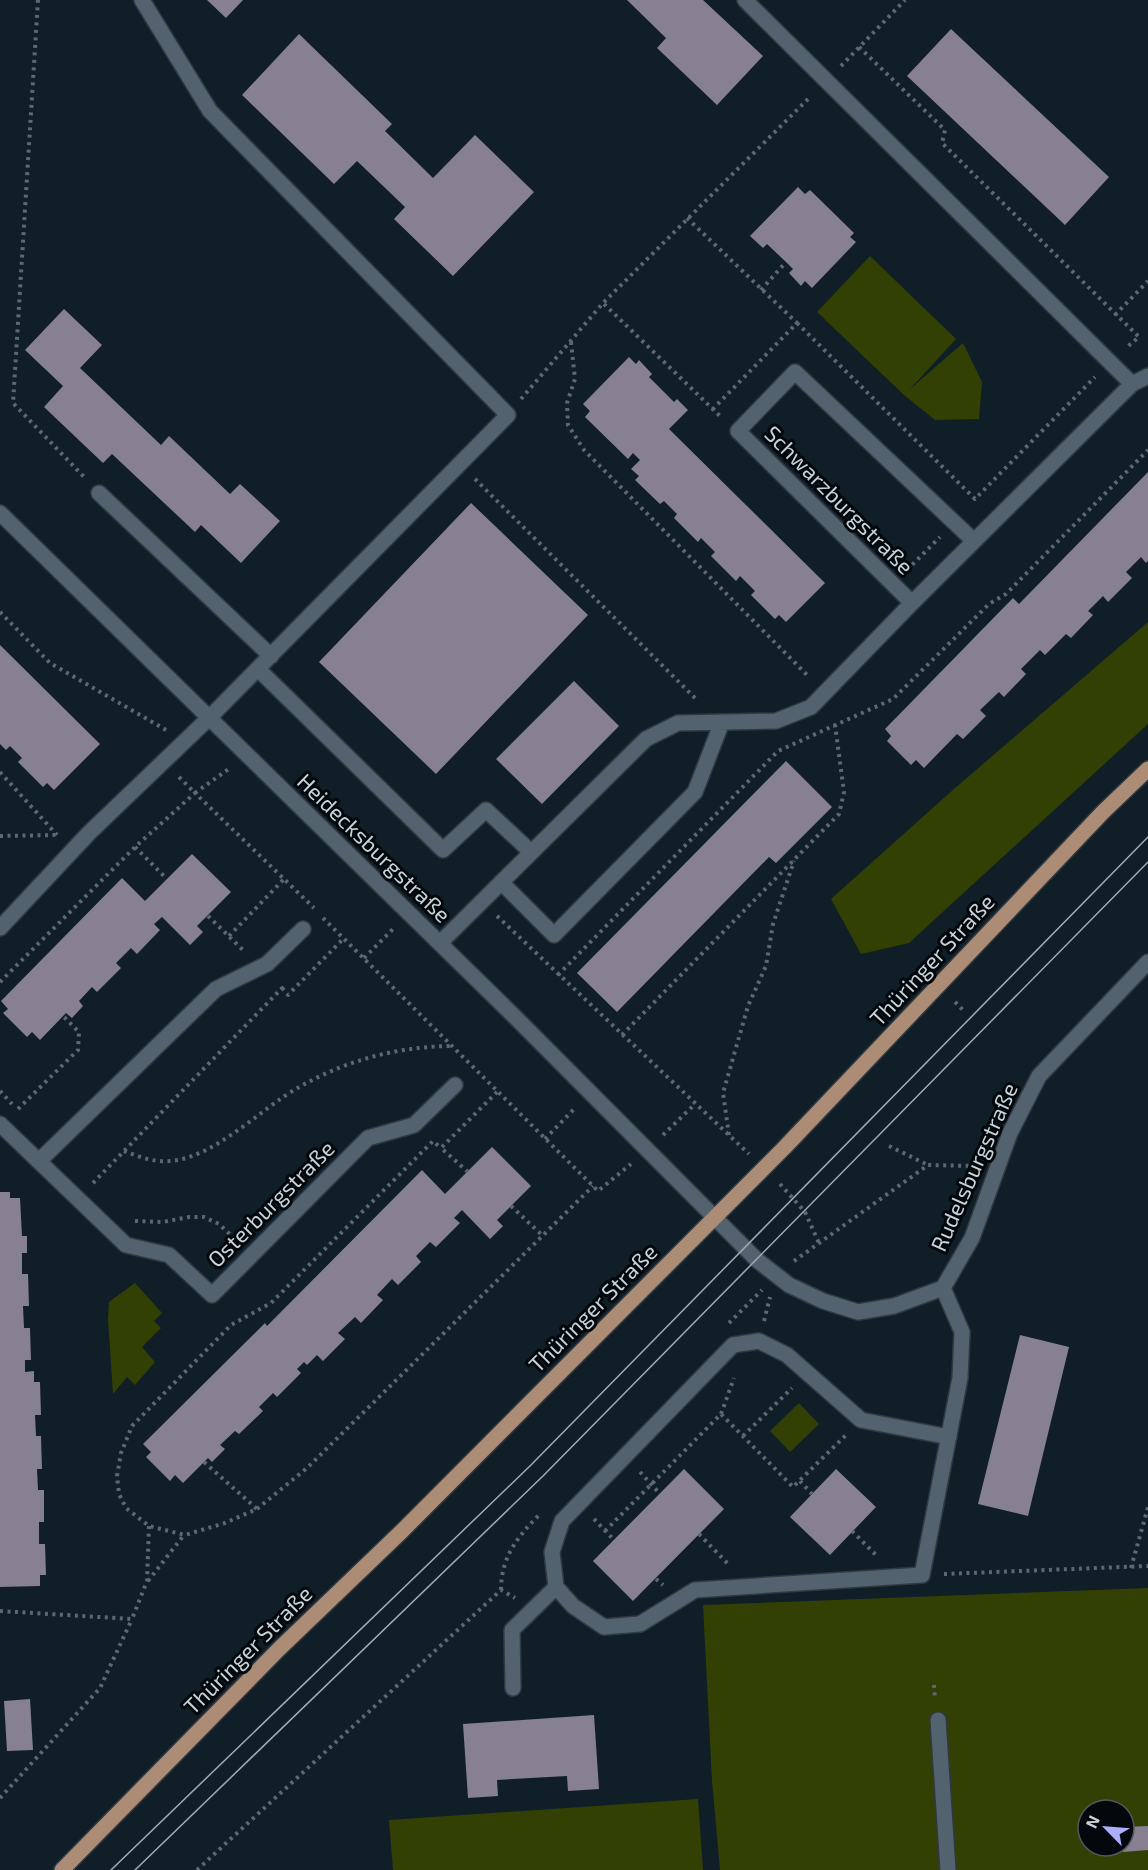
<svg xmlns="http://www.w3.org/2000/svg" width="1148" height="1870" font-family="'Exo 2',sans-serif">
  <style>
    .green { fill: #324004; fill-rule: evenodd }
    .building { fill: #878091 }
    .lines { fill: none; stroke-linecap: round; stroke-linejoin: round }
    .minor-casing { stroke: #303941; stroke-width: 18 }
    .major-casing { stroke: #303941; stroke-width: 18 }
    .path { stroke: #5d6871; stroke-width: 4; stroke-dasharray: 3 4.5; stroke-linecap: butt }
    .minor { stroke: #52626e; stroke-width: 15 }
    .major { stroke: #ad8c75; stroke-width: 15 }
    .tram { stroke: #a1acb3; stroke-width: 1.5 }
    .labels { text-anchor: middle; stroke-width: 6; stroke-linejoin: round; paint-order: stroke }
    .street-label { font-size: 22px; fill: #cad3da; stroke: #03080c }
  </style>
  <rect width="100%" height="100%" fill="#101e28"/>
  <!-- green -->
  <path class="green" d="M870,256L956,339L910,389L963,343L982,382L979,419L935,420L904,395L817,312Z
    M1148,622V724L909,943L861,954L831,899L954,789Z
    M135,1283L162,1313L154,1321L161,1328L142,1347L155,1362L135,1385L127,1377L113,1394L108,1319L109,1302Z
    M799,1403L819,1424L790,1452L770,1431Z
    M1148,1588V1870H720L712,1781L703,1605ZM1088,1810H1124V1846H1088Z
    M698,1799L703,1870H393L389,1820Z"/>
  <!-- building -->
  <path class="building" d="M207,0H243L226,18Z
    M627,0H703L763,56L717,105L657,48L666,38Z
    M951,29L1109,177L1065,225L907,76Z
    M299,34L392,124L385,131L433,178L475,135L534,192L453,276L394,219L405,207L357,161L334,184L242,95Z
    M798,187L805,194L810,190L854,233L850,237L856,242L812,288L805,281L801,286L789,273L793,269L786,262L767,244L763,248L750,236Z
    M64,309L102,345L80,368L161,445L169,436L230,494L240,484L280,521L241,563L201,525L195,532L112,454L103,463L44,407L63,386L25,350Z
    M629,357L636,364L639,360L652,374L649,377L674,402L677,399L688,410L669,429L825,583L786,622L779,615L775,619L751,595L755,591L740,576L736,581L711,556L715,552L701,538L698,542L674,518L677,514L664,501L660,504L635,480L639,476L631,469L640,460L633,453L628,459L585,417L590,411L583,404Z
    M1148,472V561L1146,563L1141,557L1126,572L1132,578L1108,602L1103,596L1088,611L1093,615L1071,638L1066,634L1045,655L1040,650L1021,669L1026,674L1004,697L999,692L980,710L986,716L963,739L957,734L924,768L916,760L911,765L887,741L891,736L885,729L1013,598L1019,604Z
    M471,503L588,615L436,774L319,662Z
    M0,645L100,744L54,790L47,783L43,787L18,762L22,758L10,746L6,750L0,744Z
    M574,681L619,726L542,804L496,759Z
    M786,761L832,807L776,863L769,857L617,1012L577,973Z
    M192,854L231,892L197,926L203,932L190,945L162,917L154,924L160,930L137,954L131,948L116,963L121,968L97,992L92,987L79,1001L83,1006L72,1018L66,1013L40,1040L32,1032L27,1037L3,1013L8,1009L1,1001L122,878L145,901Z
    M492,1147L531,1186L497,1220L503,1226L490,1239L462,1210L454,1218L460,1223L436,1247L430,1242L416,1256L421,1262L398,1285L392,1279L377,1295L383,1300L361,1323L355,1317L338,1333L345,1339L323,1361L317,1355L307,1365L304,1362L297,1369L301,1373L277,1397L273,1393L259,1407L263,1411L239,1434L235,1431L220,1445L225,1449L212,1462L208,1458L183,1483L175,1475L170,1481L146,1457L151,1452L143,1444L265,1323L267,1326L422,1170L445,1194Z
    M0,1192H10V1198H20L22,1236H27V1253H22V1274H28L29,1306H23L24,1328H30L31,1360H25V1372L34,1371V1382H40L41,1415H35L36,1436H41L42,1469H37L38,1490H44V1522H39V1544H45L46,1575H40V1586L0,1587Z
    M1020,1335L1069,1347L1028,1516L978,1504Z
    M684,1469L724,1509L633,1601L593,1561Z
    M836,1469L876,1507L830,1555L790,1517Z
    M30,1699L33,1750L7,1751L4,1701Z
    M594,1715L599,1789L568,1791L567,1776L497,1780L498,1796L468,1798L463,1724Z
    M1148,1826V1850L1123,1852L1124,1827Z"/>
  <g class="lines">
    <!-- minor casing -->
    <g class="minor-casing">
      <path id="minor" d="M745,0L1132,384
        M99,493L271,656
        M0,513L515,1017L757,1260L789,1285L823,1301L858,1312L894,1306L943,1288L972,1238L1010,1133L1039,1076L1148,962
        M912,603L738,431L795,372L974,541
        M258,669L443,850L486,810L531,852
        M501,882L554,935L695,792L722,722
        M0,928L89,833L209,718L508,415L210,111L142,0
        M440,943L646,739L678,723L776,721L811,707L912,603L1132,384L1148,376
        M0,1124L126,1245L169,1255L212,1295L368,1138L414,1125L455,1085
        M39,1161L216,989L267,964L303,929
        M943,1288L962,1332L960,1378L922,1575L695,1590L640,1624L604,1627L573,1606L556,1587L552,1552L562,1521L733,1345L759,1341L787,1355L861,1420L949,1437
        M513,1688L512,1630L556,1587
        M938,1720L948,1870"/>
    </g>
    <!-- major casing -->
    <g class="major-casing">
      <path id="major" d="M62,1870L279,1649L402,1531L785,1147L1103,812L1148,769"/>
    </g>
    <!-- path -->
    <path class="path" d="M38,0L13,403L84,477
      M859,47L945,130L942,143L1139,337L1127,347
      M841,66L905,0
      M687,218L797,323L712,410
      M761,290L786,262
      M604,304L721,417
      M1115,315L1148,281
      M797,323L975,499L1095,377
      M571,342L575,379L567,403L568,425L584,450L809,677
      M521,399L603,303L810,97
      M475,479L697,700
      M907,570L940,537
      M0,612L50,663L166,730
      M0,772L57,835
      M179,777L195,793L230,768
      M0,836L55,835
      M135,847L167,879
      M208,916L244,951
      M497,916L749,1154
      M323,918L598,1191L631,1164
      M229,936L284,879
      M364,958L393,929
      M558,975L778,751L893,699L989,604L1006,594L1148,450
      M0,982L135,847L195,793L314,908
      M282,988L288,995L344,938
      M955,1002L963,1010
      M622,1035L839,814L844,792L835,725
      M0,1091L12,1104
      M18,1109L78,1050L79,1032L63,1016
      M663,1135L695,1104
      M729,1135L723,1093L748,1006L766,966L773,924L794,861
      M545,1139L576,1107
      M889,1146L928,1165
      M124,1151C135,1155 147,1160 159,1161C208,1166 260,1108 301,1086C348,1060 396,1047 450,1046
      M468,1172L441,1148L497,1092
      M93,1183L282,988L278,984
      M780,1184L805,1212L819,1243
      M511,1206L542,1235
      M135,1221L163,1222L189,1217H204L219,1224L236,1240
      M794,1261L928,1165L975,1166
      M764,1321L770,1297
      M729,1323L762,1290
      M721,1414L734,1378
      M743,1436L792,1388
      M204,1462L257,1509L225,1523L185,1535L149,1526L126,1508L119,1494L117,1476L121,1453L132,1426L231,1325L271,1303L433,1141L441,1148
      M640,1472L660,1494
      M800,1481L812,1494
      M257,1509L307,1468L593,1186
      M594,1519L614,1540
      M605,1531L721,1414L793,1487L846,1435
      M852,1531L876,1555
      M699,1534L729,1565
      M1131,1568L1148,1507
      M944,1574L1148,1566
      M656,1579L663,1585
      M148,1581L184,1535
      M501,1590C501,1557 518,1536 540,1514
      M0,1611L132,1619L147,1581L149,1526
      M934,1685L935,1699
      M0,1798L100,1688L132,1619
      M197,1870L501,1590L515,1598"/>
    <!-- minor -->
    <use href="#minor" class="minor"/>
    <!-- major -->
    <use href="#major" class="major"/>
    <!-- tram -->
    <path class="tram" d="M111,1870L531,1465L1148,837
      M135,1870L543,1476L1148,862"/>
  </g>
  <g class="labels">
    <!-- street labels -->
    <g class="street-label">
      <text transform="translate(839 500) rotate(45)" y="8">Schwarzburgstraße</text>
      <text transform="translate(374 848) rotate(44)" y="8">Heidecksburgstraße</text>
      <text transform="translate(932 960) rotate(-47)" y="8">Thüringer Straße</text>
      <text transform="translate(974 1167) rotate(-66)" y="8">Rudelsburgstraße</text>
      <text transform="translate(271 1204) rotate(-45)" y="8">Osterburgstraße</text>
      <text transform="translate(593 1308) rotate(-45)" y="8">Thüringer Straße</text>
      <text transform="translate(248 1650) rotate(-45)" y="8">Thüringer Straße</text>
    </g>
  </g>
  <!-- north arrow -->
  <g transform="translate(1106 1828) rotate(295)"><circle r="28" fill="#03080c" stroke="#53595e" stroke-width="1.5"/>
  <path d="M0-4.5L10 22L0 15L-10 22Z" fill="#aeaefb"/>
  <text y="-9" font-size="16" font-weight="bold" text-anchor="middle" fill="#cad3da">N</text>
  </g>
</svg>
